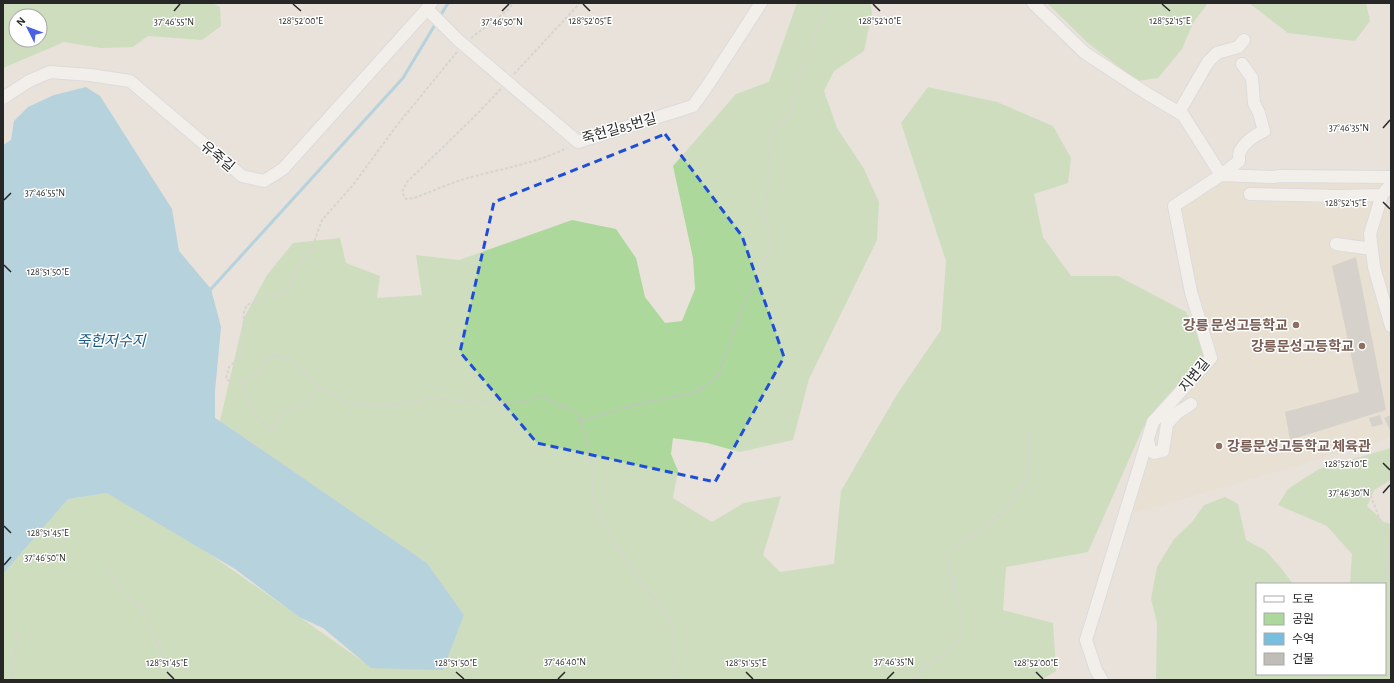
<svg xmlns="http://www.w3.org/2000/svg" width="1394" height="683" font-family="'Alegreya Sans','Noto Sans KR',sans-serif">
  <style>
    .education { fill: #e8e0ca }
    .green { fill: #add89c; fill-rule: evenodd }
    .water { fill: #78bedf }
    .lines { fill: none; stroke-linecap: round; stroke-linejoin: round }
    .stream { stroke: #78bedf; stroke-width: 3 }
    .building { fill: #c0bcb6 }
    .minor-casing { stroke: #cfd1de; stroke-width: 14 }
    .path { stroke: #c3c3c3; stroke-width: 2; stroke-dasharray: 3 2; stroke-linecap: butt }
    .minor { stroke: #fff; stroke-width: 12 }
    .marked { fill: none; stroke: #1d4ed8; stroke-width: 3; stroke-dasharray: 8 5; stroke-linejoin: round }
    .ticks { fill: none; stroke: #272727; stroke-width: 1.5 }
    .education-dot { fill: #8d6e63; stroke: #fff; stroke-width: 1.5 }
    .labels { text-anchor: middle; stroke-width: 3; stroke-linejoin: round; paint-order: stroke }
    .street-label { font-size: 14px; fill: #272727; stroke: #fff }
    .education-label { font-size: 14px; font-weight: bold; fill: #785e54; stroke: #fff; text-anchor: end }
    .water-label { font-size: 15px; font-style: italic; fill: #1c5b85; stroke: #fff }
    .ticks-label { font-size: 10px; text-anchor: middle; fill: #272727; stroke: #fff; stroke-width: 3; stroke-linejoin: round; paint-order: stroke }
  </style>
  <rect width="100%" height="100%" fill="#e8e2da"/>
  <!-- education -->
  <path class="education" d="M1221,175L1391,177V436L1381,441L1135,513L1127,507L1153,422L1211,358L1174,206Z"/>
  <!-- green -->
  <path class="green" d="M3,3H212L220,7L221,26L202,40L148,36L133,47L101,48L64,42L3,68ZM16,16H40V40H16Z
    M797,3H870L872,12L864,51L834,71L824,91L837,128L864,169L879,202L877,240L809,379L793,440L740,452L707,443L673,438L671,454L678,471L673,498L712,522L744,503L781,496L763,555L780,572L834,564L841,491L896,396L941,330L946,261L901,123L928,87L997,102L1053,126L1071,158L1068,183L1034,194L1043,237L1071,276H1118L1186,312L1211,358L1143,428L1088,552L1006,567L1003,610L1053,623L1056,671L1041,680H3V574L68,499L120,491L365,663L443,670L464,615L427,563L220,421L244,318L267,275L293,243L340,238L346,263L380,276L377,298L422,295L416,255L459,260L572,220L616,229L636,258L645,297L665,323L682,321L695,289L693,258L673,166L736,94L769,82Z
    M1047,3H1208L1193,23L1182,49L1158,78L1137,81L1088,43Z
    M1249,3H1366L1370,21L1355,41L1288,33Z
    M1391,448V480L1374,490L1367,506L1384,522L1391,524V680H1156L1157,623L1151,599L1157,567L1174,539L1192,522L1204,505L1225,497L1238,504L1246,540L1266,551L1281,568L1293,584H1257V674H1385V584H1350L1352,554L1327,526L1278,505L1288,489L1319,469Z"/>
  <!-- water -->
  <path class="water" d="M86,87L100,96L172,209L179,251L211,289L221,327L215,391V418L220,421L427,563L464,615L443,670L371,668L323,628L299,617L235,569L107,493L68,499L3,574V145L11,140L14,121L28,107L54,95Z"/>
  <g class="lines">
    <!-- stream -->
    <path class="stream" d="M439,18L448,3
      M211,289L403,78L436,23"/>
  </g>
  <!-- building -->
  <path class="building" d="M1356,257L1386,410L1290,440L1285,412L1359,392L1332,266Z
    M1380,415L1383,424L1372,427L1369,418Z
    M1391,415V430H1390L1384,418Z"/>
  <g class="lines">
    <!-- minor casing -->
    <g class="minor-casing">
      <path id="minor" d="M1033,3L1085,53L1146,93L1183,115L1221,175L1239,161C1239,158 1239,153 1240,151C1245,142 1255,135 1264,131L1259,113L1254,103L1252,78L1242,64
        M427,9L458,40L578,142L693,106L708,85L761,3
        M3,98L29,81L50,72L90,75L130,81L242,176L264,181L283,169L427,9L431,3
        M1179,112L1208,62L1217,53L1238,47L1244,40
        M1391,184L1382,195L1370,234L1374,267L1391,326
        M1250,194L1339,196L1382,195
        M1336,244L1372,249
        M1148,441L1150,449L1154,453L1163,451L1167,424L1177,413L1191,404
        M1102,680L1096,670L1086,640L1153,422L1211,358L1191,292L1174,206L1221,175L1272,177L1281,176L1391,177"/>
    </g>
    <!-- path -->
    <path class="path" d="M471,38L509,9L513,3
      M457,52L398,124L353,185L322,220L312,248L295,271L289,290L282,293L263,298L247,305L244,312L243,340L240,357L229,367L226,379L233,383L237,380L242,383C254,376 262,371 266,358L272,355L289,360L305,372L318,387L332,394L347,403L396,405L431,398L501,403L524,402L541,396L575,412L584,428L593,472L592,491L600,517L616,546L643,585L670,619L675,635L673,647L675,680
      M514,74L580,3
      M501,89L475,116L407,182L402,192L406,199L414,198C433,191 452,182 472,177C505,168 536,163 567,148
      M242,383C247,400 255,425 274,429C276,424 279,418 283,414C288,411 291,411 294,406L305,403L318,387
      M580,421L630,406L693,393L708,385L719,373L742,308L753,286L769,251L771,242L763,212L769,178L770,138L774,128L788,117L794,103L797,77L807,60L820,21L828,3
      M1367,486L1387,538L1388,556L1384,584
      M107,567L118,587L147,613L150,628L165,659L171,680
      M1385,615L1391,612
      M13,680C12,671 15,663 15,654C16,646 16,639 17,631
      M912,680C917,675 922,669 927,665C934,659 953,649 957,642C970,622 947,576 949,552L962,541L982,529L1002,513L1013,500L1028,477L1030,447L1027,428
      M1312,680L1314,674"/>
    <!-- minor -->
    <use href="#minor" class="minor"/>
  </g>
  <!-- marked area -->
  <path d="M0 0H1394V683H0ZM665,134L742,236L784,357L715,482L537,443L460,352L494,202Z" fill="#e8e2da" fill-opacity=".55" fill-rule="evenodd"/>
  <path class="marked" d="M665,134L742,236L784,357L715,482L537,443L460,352L494,202Z"/>
  <!-- ticks -->
  <path class="ticks" d="M293,4L301,11M583,4L590,11M873,4L880,11M1162,4L1170,11M174,11L180,4M502,11L509,4M1383,128L1390,120M4,200L11,193M1383,202L1390,209M4,265L11,272M1383,463L1390,470M1383,493L1390,485M4,526L11,533M4,565L11,557M167,672L174,679M456,672L464,679M746,672L753,679M1036,672L1043,679M558,679L565,672M887,679L894,672"/>
  <!-- markers -->
  <g class="education-dot">
    <circle cx="1296" cy="325" r="4"/>
    <circle cx="1362" cy="346" r="4"/>
    <circle cx="1219" cy="446" r="4"/>
  </g>
  <g class="labels">
    <!-- street labels -->
    <g class="street-label">
      <text transform="translate(619 128) rotate(-16)" y="5">죽헌길85번길</text>
      <text transform="translate(218 156) rotate(40)" y="5">유죽길</text>
      <text transform="translate(1194 375) rotate(-51)" y="5">지변길</text>
    </g>
    <!-- education labels -->
    <g class="education-label">
      <text x="1288" y="330">강릉 문성고등학교</text>
      <text x="1354" y="351">강릉문성고등학교</text>
      <text x="1227" y="451" text-anchor="start">강릉문성고등학교 체육관</text>
    </g>
    <!-- water labels -->
    <g class="water-label">
      <text x="111" y="346">죽헌저수지</text>
    </g>
  </g>
  <g class="ticks-label">
    <text x="301" y="24">128°52'00"E</text>
    <text x="590" y="24">128°52'05"E</text>
    <text x="880" y="24">128°52'10"E</text>
    <text x="1170" y="24">128°52'15"E</text>
    <text x="174" y="25">37°46'55"N</text>
    <text x="502" y="25">37°46'50"N</text>
    <text x="1349" y="131">37°46'35"N</text>
    <text x="45" y="196">37°46'55"N</text>
    <text x="1346" y="206">128°52'15"E</text>
    <text x="48" y="275">128°51'50"E</text>
    <text x="1346" y="467">128°52'10"E</text>
    <text x="1349" y="496">37°46'30"N</text>
    <text x="48" y="536">128°51'45"E</text>
    <text x="45" y="561">37°46'50"N</text>
    <text x="565" y="665">37°46'40"N</text>
    <text x="894" y="665">37°46'35"N</text>
    <text x="167" y="666">128°51'45"E</text>
    <text x="456" y="666">128°51'50"E</text>
    <text x="746" y="666">128°51'55"E</text>
    <text x="1036" y="666">128°52'00"E</text>
  </g>
  <!-- border -->
  <rect width="1394" height="683" fill="none" stroke="#272727" stroke-width="8"/>
  <!-- legend -->
  <rect x="1256" y="583" width="130" height="92" fill="#ffffff" stroke="#a9a9a9"/>
  <rect x="1264" y="596" width="20" height="6" fill="#ffffff" stroke="#a9a9a9"/>
  <text x="1292" y="603" font-size="12" fill="#272727">도로</text>
  <rect x="1264" y="613" width="20" height="12" fill="#add89c" stroke="#a9a9a9"/>
  <text x="1292" y="623" font-size="12" fill="#272727">공원</text>
  <rect x="1264" y="633" width="20" height="12" fill="#78bedf" stroke="#a9a9a9"/>
  <text x="1292" y="643" font-size="12" fill="#272727">수역</text>
  <rect x="1264" y="653" width="20" height="12" fill="#c0bcb6" stroke="#a9a9a9"/>
  <text x="1292" y="663" font-size="12" fill="#272727">건물</text>
  <!-- north arrow -->
  <g transform="translate(28 28) rotate(312)"><circle r="19" fill="#ffffff" stroke="#a9a9a9"/>
  <path d="M0-3L7 15L0 10L-7 15Z" fill="#4b5fe3"/>
  <text y="-6" font-size="11" font-weight="bold" text-anchor="middle" fill="#272727">N</text>
  </g>
</svg>
